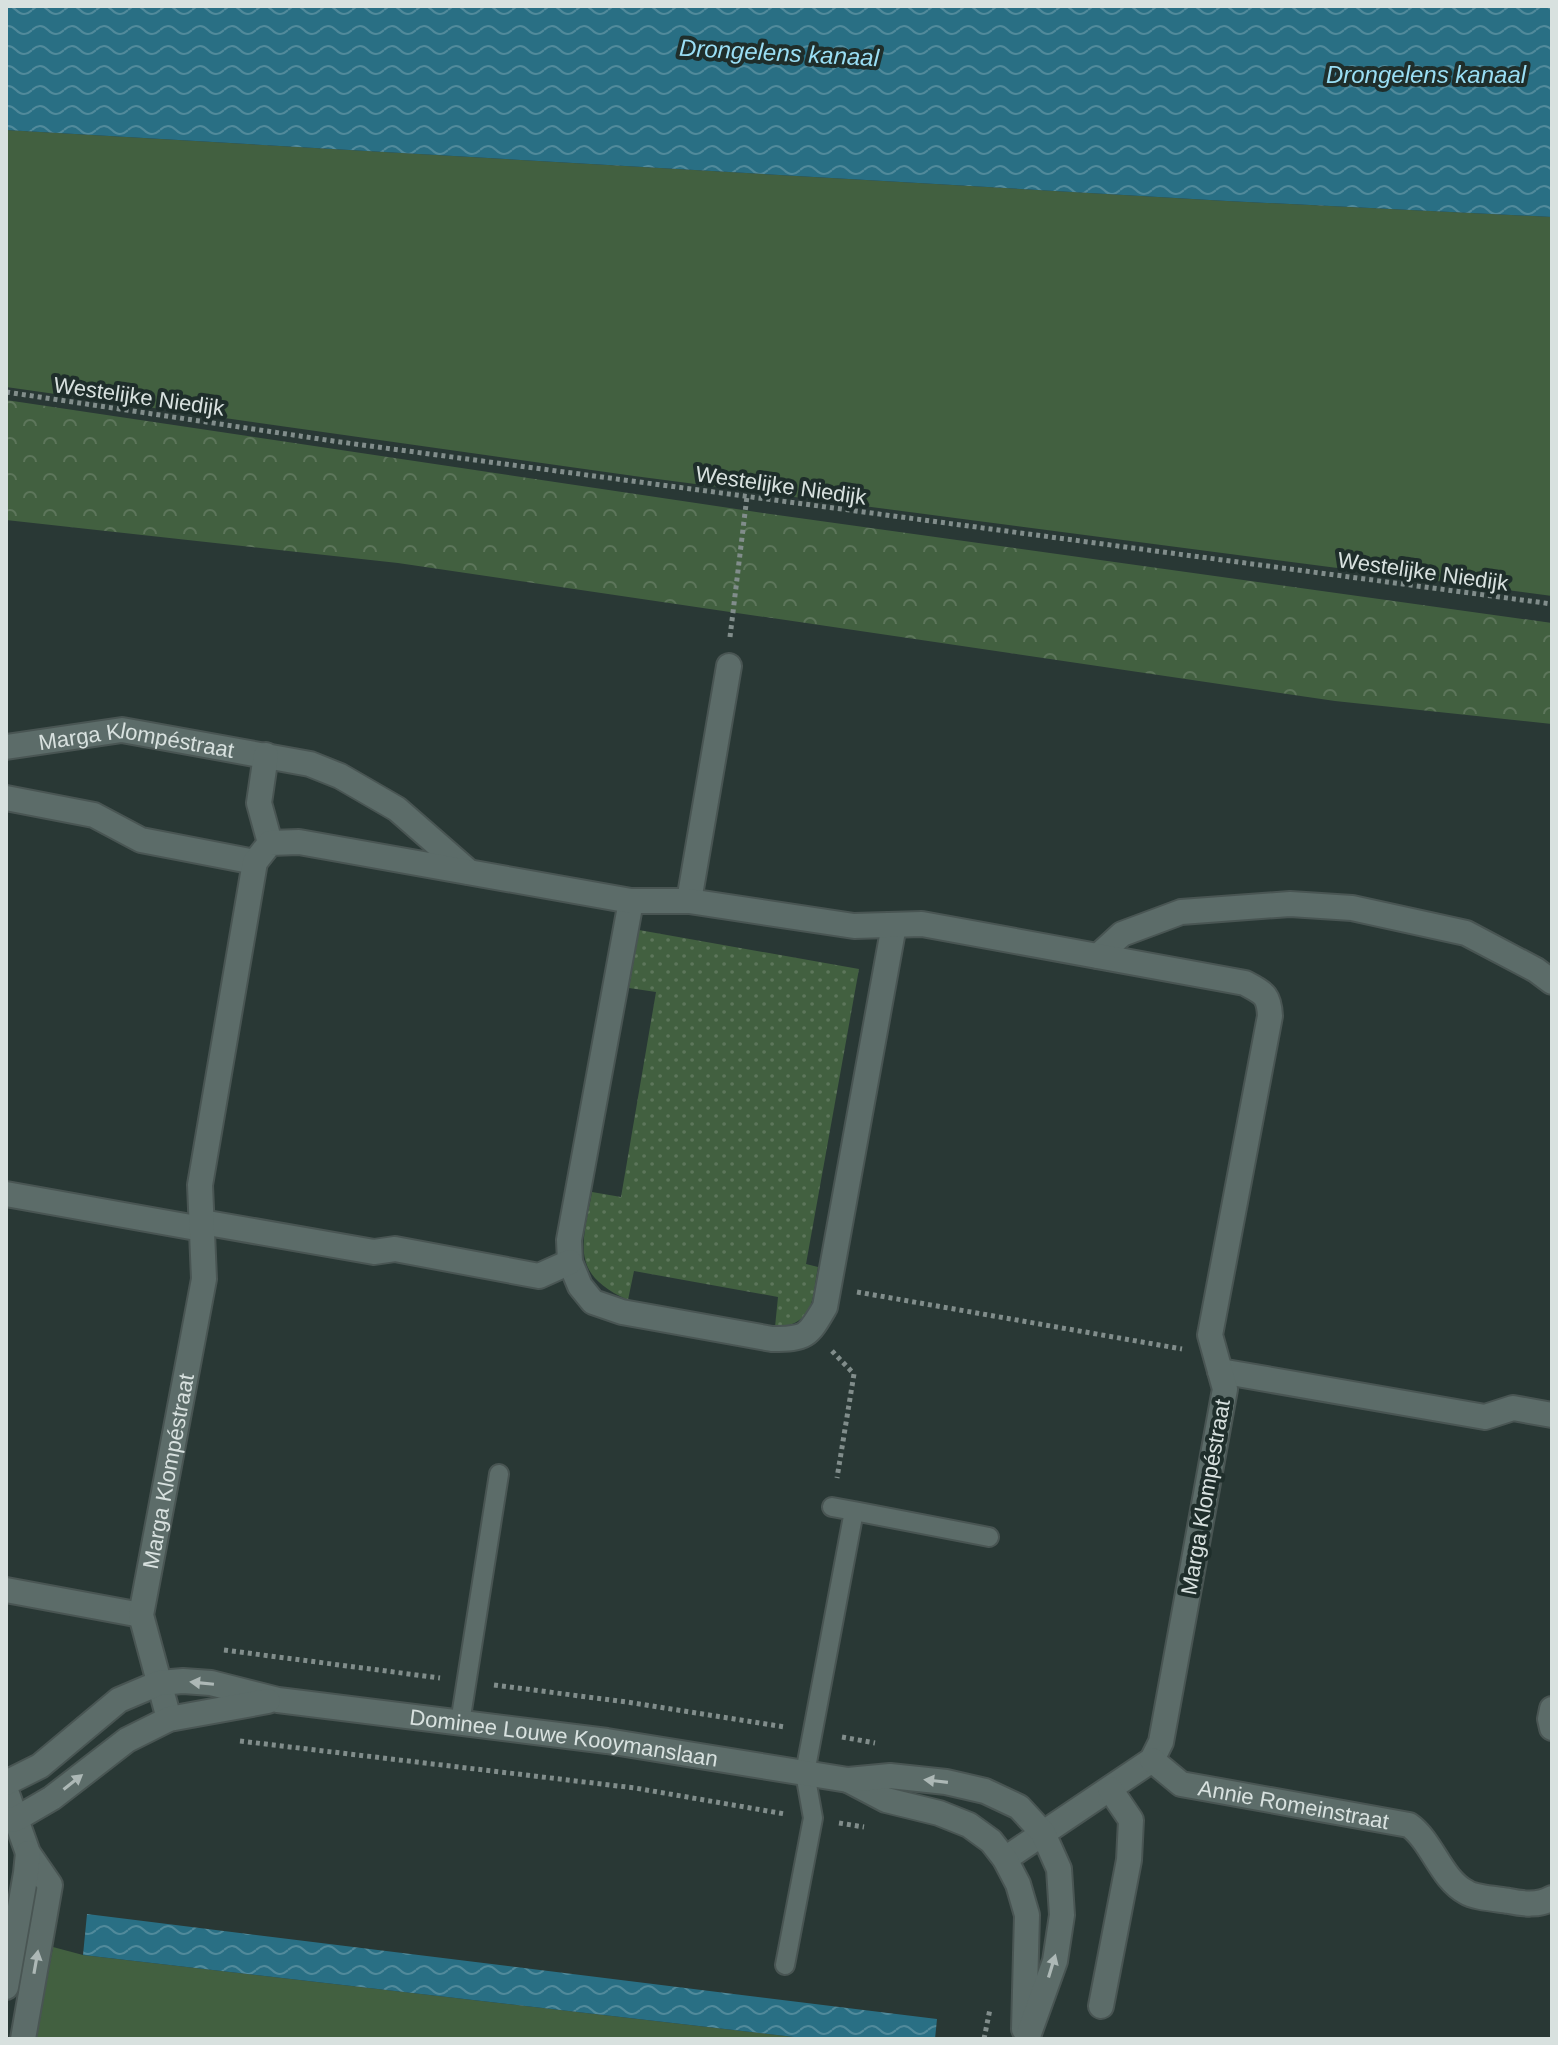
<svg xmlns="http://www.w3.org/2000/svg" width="1558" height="2045" font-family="Arial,sans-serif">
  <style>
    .grass { fill: #426040 }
    .forest { fill: url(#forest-crowns) }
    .park { fill: url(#park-dots) }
    .water { fill: url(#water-waves) }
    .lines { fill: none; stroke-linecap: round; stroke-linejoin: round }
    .lane-casing { stroke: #495553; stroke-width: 22 }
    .street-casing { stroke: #495553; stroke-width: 28 }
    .secondary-casing { stroke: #495553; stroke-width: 28 }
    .path { stroke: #818d8b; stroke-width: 5; stroke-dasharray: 4 4; stroke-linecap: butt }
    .lane { stroke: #5c6c69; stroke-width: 18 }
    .street { stroke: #5c6c69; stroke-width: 24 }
    .secondary { stroke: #5c6c69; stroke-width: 24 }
    .oneway { fill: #adb8b6 }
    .labels { text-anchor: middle; stroke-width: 8; stroke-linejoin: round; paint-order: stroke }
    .street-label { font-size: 22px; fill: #d8e1df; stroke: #1f2e2b }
    .water-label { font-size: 24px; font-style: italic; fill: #9adef4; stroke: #1f2e2b }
  </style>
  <defs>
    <pattern id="forest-crowns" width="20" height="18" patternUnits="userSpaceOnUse" patternTransform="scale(2)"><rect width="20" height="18" fill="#426040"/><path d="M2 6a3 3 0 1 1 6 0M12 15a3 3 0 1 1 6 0" fill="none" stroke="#5d765b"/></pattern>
    <pattern id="park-dots" width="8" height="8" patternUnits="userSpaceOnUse" patternTransform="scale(2)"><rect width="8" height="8" fill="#426040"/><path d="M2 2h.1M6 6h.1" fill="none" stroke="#5d765b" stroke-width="1.8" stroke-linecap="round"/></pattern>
    <pattern id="water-waves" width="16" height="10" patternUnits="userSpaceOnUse" patternTransform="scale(2)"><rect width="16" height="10" fill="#296f84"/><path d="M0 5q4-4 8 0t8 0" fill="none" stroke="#518a9b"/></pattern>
  </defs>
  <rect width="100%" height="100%" fill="#293835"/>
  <!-- grass -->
  <path class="grass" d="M6,130L1227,201L1552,217V596L634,476L6,387Z
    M53,1947L83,1955L811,2039H36Z"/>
  <!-- forest -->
  <path class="forest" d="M6,400L763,513L1552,623V724L1335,701L398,563L6,520Z"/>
  <!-- park -->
  <path class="park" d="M639,930L859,969L806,1264L818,1267C812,1299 815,1325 775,1327L778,1297L634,1271L628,1300C570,1274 582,1246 592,1192L621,1197L656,992L629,988Z"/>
  <!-- water -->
  <path class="water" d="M6,6H1552V217L1227,201L6,130Z
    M87,1914L937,2019L935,2039H811L83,1955Z"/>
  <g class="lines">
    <!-- lane casing -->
    <g class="lane-casing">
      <path id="lane" d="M832,1507L854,1511
        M460,1723L499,1474
        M785,1965L813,1818L805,1773L854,1511L989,1537"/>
    </g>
    <!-- street casing -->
    <g class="street-casing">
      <g id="street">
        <path id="s1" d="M6,747L122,730L310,764L340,776L397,809L469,872"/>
        <path d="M266,755L259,803L270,843"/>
        <path d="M6,798L94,815L141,840L255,862"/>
        <path d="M631,901L569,1240L570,1262L580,1286L593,1302L622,1312L772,1339C807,1339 808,1336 825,1307L894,925"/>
        <path d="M689,901L729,666"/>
        <path d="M1098,956L1122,934L1181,912L1290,904L1352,908L1466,933L1536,970L1552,982"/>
        <path d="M6,1194L202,1229"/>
        <path d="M202,1222L374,1252L395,1249L539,1276L570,1262"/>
        <path d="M1220,1371L1485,1417L1513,1408L1552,1415"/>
        <path d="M6,1590L141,1615"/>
        <path d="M1552,1709L1550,1719L1552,1728"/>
        <path id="s2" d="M169,1719L141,1615L204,1279L200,1185L255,862L270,843L299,842L631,901H689L854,926L922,924L1245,983C1263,993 1269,994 1270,1016L1210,1335L1225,1389L1161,1742L1152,1760L1005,1859"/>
        <path id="s3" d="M1152,1760L1181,1784L1409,1825C1432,1841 1441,1879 1466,1892C1475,1898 1498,1899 1509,1901C1523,1904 1539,1906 1552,1898"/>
        <path d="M6,1791L28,1853L50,1885L23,2039"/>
        <path d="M6,1987L26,1873L28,1853"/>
        <path d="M1101,2006L1129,1860L1131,1820L1110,1789"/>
      </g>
    </g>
    <!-- secondary casing -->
    <g class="secondary-casing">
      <g id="secondary">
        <path d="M848,1780L886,1800L939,1813L969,1825L991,1841L1005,1859L1018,1884L1027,1915L1024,2029"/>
        <path id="s4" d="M6,1783L40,1766L119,1700L159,1683L183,1681L211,1683L278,1700L607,1741L848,1780L890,1776L946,1782L985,1791L1019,1807L1043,1833L1059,1869L1062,1915L1055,1961L1027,2039"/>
        <path d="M6,1820L16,1819L52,1798L127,1740L169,1719L268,1701"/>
      </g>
    </g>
    <!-- path -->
    <path class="path" d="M6,392L340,442L1552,604
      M730,637L747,496
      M857,1292L1182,1349
      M832,1351L854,1374L837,1478
      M224,1650L440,1678
      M494,1685L627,1702L785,1727
      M842,1737L875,1743
      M240,1741L635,1788L785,1814
      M839,1823L864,1827
      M984,2039L990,2009"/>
    <!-- lane -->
    <use href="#lane" class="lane"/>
    <!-- street -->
    <use href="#street" class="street"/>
    <!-- secondary -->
    <use href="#secondary" class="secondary"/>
  </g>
  <!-- one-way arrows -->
  <defs><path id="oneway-solid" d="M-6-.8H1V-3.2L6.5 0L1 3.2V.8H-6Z" transform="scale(2)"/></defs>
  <g class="oneway">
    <use href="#oneway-solid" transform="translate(202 1683) rotate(-174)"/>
    <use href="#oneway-solid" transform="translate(936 1781) rotate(-173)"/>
    <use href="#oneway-solid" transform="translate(73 1782) rotate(-38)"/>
    <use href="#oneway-solid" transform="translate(36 1962) rotate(-80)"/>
    <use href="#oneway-solid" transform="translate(1052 1966) rotate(-73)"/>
  </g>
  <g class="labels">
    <!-- street labels -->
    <g class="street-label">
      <text transform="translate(139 396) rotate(8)" y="8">Westelijke Niedijk</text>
      <text transform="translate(781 485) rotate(8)" y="8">Westelijke Niedijk</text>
      <text transform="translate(1423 571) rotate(8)" y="8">Westelijke Niedijk</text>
      <text dy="8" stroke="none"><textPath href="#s1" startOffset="132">Marga Klompéstraat</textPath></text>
      <text dy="8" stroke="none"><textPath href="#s2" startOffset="254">Marga Klompéstraat</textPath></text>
      <text transform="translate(1205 1497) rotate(-80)" y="8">Marga Klompéstraat</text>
      <text dy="8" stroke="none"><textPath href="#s4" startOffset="594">Dominee Louwe Kooymanslaan</textPath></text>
      <text dy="8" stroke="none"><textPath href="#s3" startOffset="152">Annie Romeinstraat</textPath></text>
    </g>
    <!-- water labels -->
    <g class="water-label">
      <text transform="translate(779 53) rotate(3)" y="8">Drongelens kanaal</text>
      <text x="1426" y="83">Drongelens kanaal</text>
    </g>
  </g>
  <!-- border -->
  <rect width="1558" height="2045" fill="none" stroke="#d8e1df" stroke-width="16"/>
</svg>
